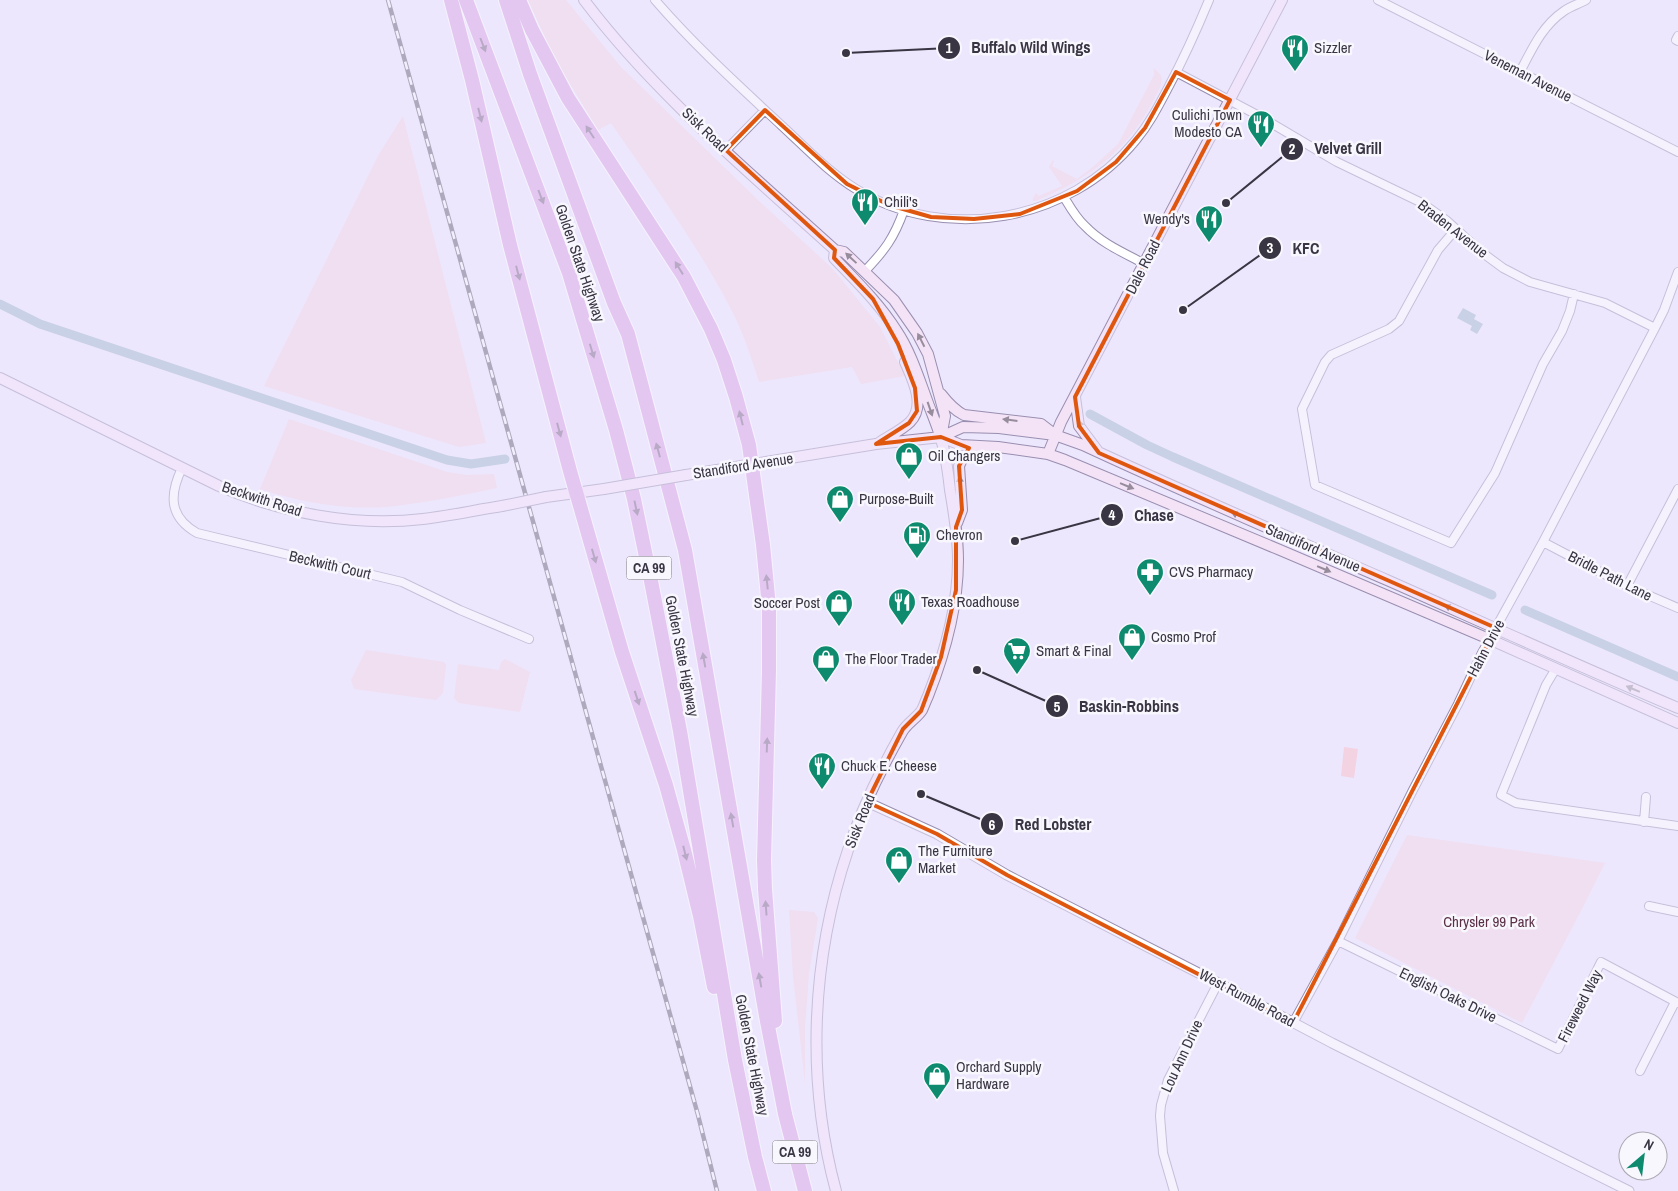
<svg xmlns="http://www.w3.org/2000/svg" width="1678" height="1191" font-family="'Archivo Narrow',sans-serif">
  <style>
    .green { fill: #f3d3e2 }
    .water { fill: #9eb6cc }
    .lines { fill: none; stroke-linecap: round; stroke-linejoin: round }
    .canal { stroke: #9eb6cc; stroke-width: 9 }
    .minor-casing { stroke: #988fb0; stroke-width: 10 }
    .tertiary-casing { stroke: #988fb0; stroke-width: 11 }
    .secondary-casing { stroke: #988fb0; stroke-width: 12 }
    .motorway-casing { stroke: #fff; stroke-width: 16 }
    .minor { stroke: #fff; stroke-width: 8 }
    .tertiary { stroke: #fff; stroke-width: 9 }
    .secondary { stroke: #f4e2f6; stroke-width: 10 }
    .motorway { stroke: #daa0e2; stroke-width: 14 }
    .rail-casing { stroke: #625d6d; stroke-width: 4.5 }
    .rail { stroke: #f9f7fe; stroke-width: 2.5; stroke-dasharray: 8; stroke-linecap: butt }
    .secondary-bridge-casing { stroke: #988fb0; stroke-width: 12; stroke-linecap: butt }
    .secondary-bridge { stroke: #f4e2f6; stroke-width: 10 }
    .oneway { fill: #796083 }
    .oneway2 { fill: #968c9c }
    .marked { fill: none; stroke: #df570f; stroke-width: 4; stroke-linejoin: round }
    .labels { text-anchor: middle; stroke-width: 5; stroke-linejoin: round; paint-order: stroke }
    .shield { fill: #f9f7fe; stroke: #736f7b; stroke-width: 1 }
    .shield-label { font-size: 14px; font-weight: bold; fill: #393543 }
    .poi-label { font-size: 15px; fill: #393543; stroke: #f9f7fe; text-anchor: start }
    .street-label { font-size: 15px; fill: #393543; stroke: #f9f7fe }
    .park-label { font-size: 15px; fill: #5b3047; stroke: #f9f7fe }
    .leader { fill: none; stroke: #393543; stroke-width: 2 }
    .callout-dot { fill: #393543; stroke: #f9f7fe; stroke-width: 2 }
    .mark-label { font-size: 15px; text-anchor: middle; font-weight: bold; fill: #fff }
    .callout-label { font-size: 16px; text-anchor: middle; font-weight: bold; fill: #393543; stroke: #f9f7fe; stroke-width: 5; stroke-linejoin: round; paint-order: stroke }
  </style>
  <rect width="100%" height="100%" fill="#ede7fd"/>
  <!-- green -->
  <path class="green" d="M528,0H566L621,67L759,201L833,269L880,327L905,376L861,384L852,367L759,382C752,360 745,338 735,317C701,249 654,186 611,123L598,130L555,59Z
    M1154,68L1161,75C1164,84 1156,95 1152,103C1125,154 1087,179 1036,201H1033V198L1036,193L1039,196L1062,186L1049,167L1053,160L1054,161L1052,166L1077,179L1094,166L1118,144L1154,75Z
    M403,116L486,443L459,447L264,386L379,154Z
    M289,419L447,472L467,475L494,474L497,488C463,495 429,502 395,506C350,511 302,503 260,489Z
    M366,650L444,662L446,665L443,693L436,700L354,689L351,680Z
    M505,659L530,672L520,712L459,703L454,698L458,664L499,670L501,662Z
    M1344,747L1358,749L1354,778L1341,776Z
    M1407,835L1605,863L1582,909L1522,1023L1355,938Z
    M789,910L814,912L818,918L809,974L805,1027V1083L793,976Z"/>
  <!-- water -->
  <path class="water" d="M1463,308L1476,315L1474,319L1483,324L1477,334L1470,330L1472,326L1457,318Z"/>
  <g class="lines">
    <!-- canal -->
    <path class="canal" d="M0,304L40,324L447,460L471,464L505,459
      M1090,414L1147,445L1173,457L1492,595
      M1525,610L1678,677"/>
    <!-- minor casing -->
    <g class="minor-casing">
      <path id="minor" d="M655,0C694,45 738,85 781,125C805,147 828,172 856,189C946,244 1069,222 1136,140C1150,123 1159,105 1169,86C1184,58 1197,29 1209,0
        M1378,0L1678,152
        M1678,36L1676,40L1678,41
        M1176,72L1261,117L1337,162L1422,203L1446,220L1480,251L1503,268L1530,282L1605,303L1655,328
        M1520,72C1532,49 1542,26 1564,11C1571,6 1579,4 1586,0
        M726,150L765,110
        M1064,197C1070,207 1076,218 1085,226C1101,243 1124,253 1145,264
        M1456,229L1438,250L1399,321L1389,329L1331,355L1325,362L1302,409L1315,485L1451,543L1495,473L1543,364L1562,331L1570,311L1574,294
        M865,271C885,250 894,238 904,210
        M182,468C169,495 169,517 197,533L402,582L460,610L529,639
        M1543,542L1627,586L1678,608
        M1627,586L1678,489
        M1555,670L1546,685L1501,795L1516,803L1678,826
        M1644,822L1646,797
        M1649,906L1678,912
        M1338,941L1558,1049L1601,962L1678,1003
        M1293,1023L1338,941L1413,790L1458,704L1482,653L1543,542L1655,328L1664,310L1678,272
        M1640,1071L1675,1002
        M1174,1191L1163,1153L1160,1116L1161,1105L1168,1080L1218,983"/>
    </g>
    <!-- tertiary casing -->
    <g class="tertiary-casing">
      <path id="tertiary" d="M867,802L937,834L1007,875L1218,983L1332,1043L1629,1191"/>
    </g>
    <!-- secondary casing -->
    <g class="secondary-casing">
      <path id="secondary" d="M584,0C655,94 748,171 835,250L844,252L894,300L917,333L928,354L945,416L941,437
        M835,250L834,258C856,281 879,303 896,330C911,352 919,379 928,403C932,414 937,425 940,436C946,453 948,472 950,490C954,513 958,536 958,560C958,607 945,653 928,696C926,700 924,706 922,710C917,718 907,723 902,732C881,769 861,810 848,850C811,960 806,1080 836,1191
        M0,378L219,486C282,513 354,527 423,519C449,516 476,510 502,506
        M941,394C948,403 954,410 964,415L1041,424L1054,434
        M1075,397L1079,426L1097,450
        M941,437L961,445L998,447L1048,454L1065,460L1280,550L1489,639L1678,723
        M880,442C889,436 902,430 910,422C926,406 913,380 905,362
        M1048,454L1061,422L1282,0
        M686,475L876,444L941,437L963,427L999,428L1055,435L1083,445C1184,492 1286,536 1387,580C1484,623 1581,667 1678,708
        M546,497L604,489
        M957,523L962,510L959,466L963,457L978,446"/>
    </g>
    <!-- motorway casing -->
    <g class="motorway-casing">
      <path id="motorway" d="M451,0L472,80L510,245L570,471L622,652L666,785L684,850L700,916L714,987
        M466,0L569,273L616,430L634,499L651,581L680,731L735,1060L755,1157L764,1191
        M506,0L530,74L614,303L628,334L685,550L766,1016L785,1114L805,1191
        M519,0L532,30L568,98L684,277L711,329L724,360L736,397L749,445L763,545L769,607V671L764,860L765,889L775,1021"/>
    </g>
    <!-- minor -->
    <use href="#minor" class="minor"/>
    <!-- tertiary -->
    <use href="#tertiary" class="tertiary"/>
    <!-- secondary -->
    <use href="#secondary" class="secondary"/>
    <!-- motorway -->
    <use href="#motorway" class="motorway"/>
    <!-- rail casing -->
    <g class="rail-casing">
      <path id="rail" d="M388,0L698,1115L717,1191"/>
    </g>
    <!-- rail -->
    <use href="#rail" class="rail"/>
    <!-- secondary-bridge casing -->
    <g class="secondary-bridge-casing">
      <path id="secondary-bridge" d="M604,489L686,475
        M502,506L546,497"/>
    </g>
    <!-- secondary-bridge -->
    <use href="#secondary-bridge" class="secondary-bridge"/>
  </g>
  <!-- one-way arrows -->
  <defs><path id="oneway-solid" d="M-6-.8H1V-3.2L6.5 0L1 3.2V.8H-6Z" transform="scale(1.25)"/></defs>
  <g class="oneway">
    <use href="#oneway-solid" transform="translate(483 45) rotate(69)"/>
    <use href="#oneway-solid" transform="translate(480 115) rotate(76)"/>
    <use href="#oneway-solid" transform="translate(590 132) rotate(-123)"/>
    <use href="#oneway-solid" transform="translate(541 197) rotate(69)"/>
    <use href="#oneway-solid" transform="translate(679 268) rotate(-122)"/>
    <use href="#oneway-solid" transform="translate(518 273) rotate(75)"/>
    <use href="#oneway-solid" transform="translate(592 351) rotate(73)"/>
    <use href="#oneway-solid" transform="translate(741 418) rotate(-104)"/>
    <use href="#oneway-solid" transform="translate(559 430) rotate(75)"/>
    <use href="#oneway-solid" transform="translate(658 450) rotate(-105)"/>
    <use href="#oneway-solid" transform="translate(636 508) rotate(78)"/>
    <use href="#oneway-solid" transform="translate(594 556) rotate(74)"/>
    <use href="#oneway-solid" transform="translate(767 582) rotate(-96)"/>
    <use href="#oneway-solid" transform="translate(704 660) rotate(-100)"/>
    <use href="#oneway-solid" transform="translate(637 698) rotate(72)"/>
    <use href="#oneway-solid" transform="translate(767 745) rotate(-88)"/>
    <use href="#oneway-solid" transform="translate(732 820) rotate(-100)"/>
    <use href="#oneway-solid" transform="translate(685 853) rotate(76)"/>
    <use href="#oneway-solid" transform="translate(766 908) rotate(-94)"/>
    <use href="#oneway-solid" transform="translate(760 980) rotate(-100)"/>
  </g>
  <g class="oneway2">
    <use href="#oneway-solid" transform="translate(851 258) rotate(-137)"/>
    <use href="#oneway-solid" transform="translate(921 340) rotate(-117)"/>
    <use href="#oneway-solid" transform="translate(930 409) rotate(71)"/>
    <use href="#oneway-solid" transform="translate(1010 420) rotate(-173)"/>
    <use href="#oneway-solid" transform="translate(1081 427) rotate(-114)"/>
    <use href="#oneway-solid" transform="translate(960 483) rotate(-93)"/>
    <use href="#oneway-solid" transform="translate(1127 486) rotate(22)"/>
    <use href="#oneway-solid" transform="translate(1238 515) rotate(-156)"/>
    <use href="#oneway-solid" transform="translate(1324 569) rotate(23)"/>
    <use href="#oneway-solid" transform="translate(1451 608) rotate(-156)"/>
    <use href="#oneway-solid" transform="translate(1633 689) rotate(-157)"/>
  </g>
  <!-- marked area -->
  <path d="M0 0H1678V1191H0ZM1176,72L1230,100L1075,397L1079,426L1099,453L1496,628L1293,1023L1007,875L937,834L867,802L903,729L921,711L941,657L956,590V527L962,510L959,466L969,448L941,437L876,444L909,423L917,411L915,388L898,344L873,299L834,258L835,250L726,150L765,110L847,184L889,205L931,217L974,219L1020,214L1077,191L1116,162L1145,128Z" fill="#ede7fd" fill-opacity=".55" fill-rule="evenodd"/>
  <path class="marked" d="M1176,72L1230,100L1075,397L1079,426L1099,453L1496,628L1293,1023L1007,875L937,834L867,802L903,729L921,711L941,657L956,590V527L962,510L959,466L969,448L941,437L876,444L909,423L917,411L915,388L898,344L873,299L834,258L835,250L726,150L765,110L847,184L889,205L931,217L974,219L1020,214L1077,191L1116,162L1145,128Z"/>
  <!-- icons -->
  <defs>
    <g id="restaurant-pin" transform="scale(1.4375)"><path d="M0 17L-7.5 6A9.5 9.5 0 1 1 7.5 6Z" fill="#0e8b6f" stroke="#f9f7fe"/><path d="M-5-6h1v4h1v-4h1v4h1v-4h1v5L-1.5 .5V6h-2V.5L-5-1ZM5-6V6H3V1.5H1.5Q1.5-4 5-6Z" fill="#fff"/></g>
    <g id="shop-pin" transform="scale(1.4375)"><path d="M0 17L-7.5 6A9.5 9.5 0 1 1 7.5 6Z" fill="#0e8b6f" stroke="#f9f7fe"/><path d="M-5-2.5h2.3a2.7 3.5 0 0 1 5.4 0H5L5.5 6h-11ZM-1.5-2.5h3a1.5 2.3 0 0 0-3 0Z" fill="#fff"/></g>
    <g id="fuel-pin" transform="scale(1.4375)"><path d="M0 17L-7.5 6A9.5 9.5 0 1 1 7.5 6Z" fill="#0e8b6f" stroke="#f9f7fe"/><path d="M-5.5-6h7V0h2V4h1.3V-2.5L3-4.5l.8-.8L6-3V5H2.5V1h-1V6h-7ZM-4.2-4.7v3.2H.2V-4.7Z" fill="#fff"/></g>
    <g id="pharmacy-pin" transform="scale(1.4375)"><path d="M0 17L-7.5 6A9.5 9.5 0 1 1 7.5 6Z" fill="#0e8b6f" stroke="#f9f7fe"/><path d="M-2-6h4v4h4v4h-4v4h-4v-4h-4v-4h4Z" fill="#fff"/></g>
    <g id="supermarket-pin" transform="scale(1.4375)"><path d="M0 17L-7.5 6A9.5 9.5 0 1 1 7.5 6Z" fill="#0e8b6f" stroke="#f9f7fe"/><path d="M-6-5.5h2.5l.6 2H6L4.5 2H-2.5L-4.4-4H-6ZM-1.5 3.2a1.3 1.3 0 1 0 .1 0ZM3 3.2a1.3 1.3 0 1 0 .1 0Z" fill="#fff"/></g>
  </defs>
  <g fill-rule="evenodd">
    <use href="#restaurant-pin" x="1295" y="48"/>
    <use href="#restaurant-pin" x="1261" y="124"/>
    <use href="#restaurant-pin" x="865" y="202"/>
    <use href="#restaurant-pin" x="1209" y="219"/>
    <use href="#shop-pin" x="909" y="456"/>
    <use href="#shop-pin" x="840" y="499"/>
    <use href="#fuel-pin" x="917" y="535"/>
    <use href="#pharmacy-pin" x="1150" y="572"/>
    <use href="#restaurant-pin" x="902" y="602"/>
    <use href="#shop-pin" x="839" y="603"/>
    <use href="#shop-pin" x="1132" y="637"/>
    <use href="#supermarket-pin" x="1017" y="651"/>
    <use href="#shop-pin" x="826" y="659"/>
    <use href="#restaurant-pin" x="822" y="766"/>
    <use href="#shop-pin" x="899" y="860"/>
    <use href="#shop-pin" x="937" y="1076"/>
  </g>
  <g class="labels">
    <!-- shield labels -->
    <g class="shield">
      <rect x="626.5" y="556.5" width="45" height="23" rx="4"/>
      <rect x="772.5" y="1140.5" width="45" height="23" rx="4"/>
    </g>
    <g class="shield-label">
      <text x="649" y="573">CA 99</text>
      <text x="795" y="1157">CA 99</text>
    </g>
    <!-- poi labels -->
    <g class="poi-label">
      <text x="1314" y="53">Sizzler</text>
      <text x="1242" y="120" text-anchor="end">Culichi Town<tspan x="1242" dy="17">Modesto CA</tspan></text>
      <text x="884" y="207">Chili's</text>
      <text x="1190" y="224" text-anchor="end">Wendy's</text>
      <text x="928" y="461">Oil Changers</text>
      <text x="859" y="504">Purpose-Built</text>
      <text x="936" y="540">Chevron</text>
      <text x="1169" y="577">CVS Pharmacy</text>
      <text x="921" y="607">Texas Roadhouse</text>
      <text x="820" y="608" text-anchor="end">Soccer Post</text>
      <text x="1151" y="642">Cosmo Prof</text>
      <text x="1036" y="656">Smart &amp; Final</text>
      <text x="845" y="664">The Floor Trader</text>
      <text x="841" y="771">Chuck E. Cheese</text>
      <text x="918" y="856">The Furniture<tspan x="918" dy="17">Market</tspan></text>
      <text x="956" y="1072">Orchard Supply<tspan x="956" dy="17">Hardware</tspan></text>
    </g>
    <!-- street labels -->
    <g class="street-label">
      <text transform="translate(1528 76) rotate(27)" y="5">Veneman Avenue</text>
      <text transform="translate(705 130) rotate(44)" y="5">Sisk Road</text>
      <text transform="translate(1453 229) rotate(38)" y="5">Braden Avenue</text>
      <text transform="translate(580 263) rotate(71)" y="5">Golden State Highway</text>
      <text transform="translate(1143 267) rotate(-63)" y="5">Dale Road</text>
      <text transform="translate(743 466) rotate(-9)" y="5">Standiford Avenue</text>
      <text transform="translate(262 499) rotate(18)" y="5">Beckwith Road</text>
      <text transform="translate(1313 548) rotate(23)" y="5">Standiford Avenue</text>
      <text transform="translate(330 565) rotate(13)" y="5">Beckwith Court</text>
      <text transform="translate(1610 576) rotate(27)" y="5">Bridle Path Lane</text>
      <text transform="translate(1486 648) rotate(-62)" y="5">Hahn Drive</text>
      <text transform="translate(682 656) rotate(79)" y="5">Golden State Highway</text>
      <text transform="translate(860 821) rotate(-68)" y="5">Sisk Road</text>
      <text transform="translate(1448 995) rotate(26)" y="5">English Oaks Drive</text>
      <text transform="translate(1247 998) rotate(28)" y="5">West Rumble Road</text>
      <text transform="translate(1580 1006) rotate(-63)" y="5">Fireweed Way</text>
      <text transform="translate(752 1055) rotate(79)" y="5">Golden State Highway</text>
      <text transform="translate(1182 1056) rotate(-65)" y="5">Lou Ann Drive</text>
    </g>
    <!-- park labels -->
    <g class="park-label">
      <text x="1489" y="927">Chrysler 99 Park</text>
    </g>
  </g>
  <!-- callouts -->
  <path class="leader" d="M846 53L949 48M1226 203L1292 149M1183 310L1270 248M1015 541L1112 515M977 670L1057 706M921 794L992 824"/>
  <g class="callout-dot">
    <circle cx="846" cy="53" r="5"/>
    <circle cx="1226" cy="203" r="5"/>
    <circle cx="1183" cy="310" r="5"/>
    <circle cx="1015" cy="541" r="5"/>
    <circle cx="977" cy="670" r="5"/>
    <circle cx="921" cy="794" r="5"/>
    <circle cx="949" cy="48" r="12"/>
    <circle cx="1292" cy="149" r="12"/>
    <circle cx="1270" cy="248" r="12"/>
    <circle cx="1112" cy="515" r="12"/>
    <circle cx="1057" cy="706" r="12"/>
    <circle cx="992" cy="824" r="12"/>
  </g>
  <g class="mark-label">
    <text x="949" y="53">1</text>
    <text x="1292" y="154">2</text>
    <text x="1270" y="253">3</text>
    <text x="1112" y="520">4</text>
    <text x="1057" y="712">5</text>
    <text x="992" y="830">6</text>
  </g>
  <g class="callout-label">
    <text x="1031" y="53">Buffalo Wild Wings</text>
    <text x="1348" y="154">Velvet Grill</text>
    <text x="1306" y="254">KFC</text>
    <text x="1154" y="521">Chase</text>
    <text x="1129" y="712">Baskin-Robbins</text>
    <text x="1053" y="830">Red Lobster</text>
  </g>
  <!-- north arrow -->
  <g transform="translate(1643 1156) rotate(28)"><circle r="24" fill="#f9f7fe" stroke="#aca9b3"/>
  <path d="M0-4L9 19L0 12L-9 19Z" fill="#0e8b6f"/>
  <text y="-8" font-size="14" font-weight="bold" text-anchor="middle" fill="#393543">N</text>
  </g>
</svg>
